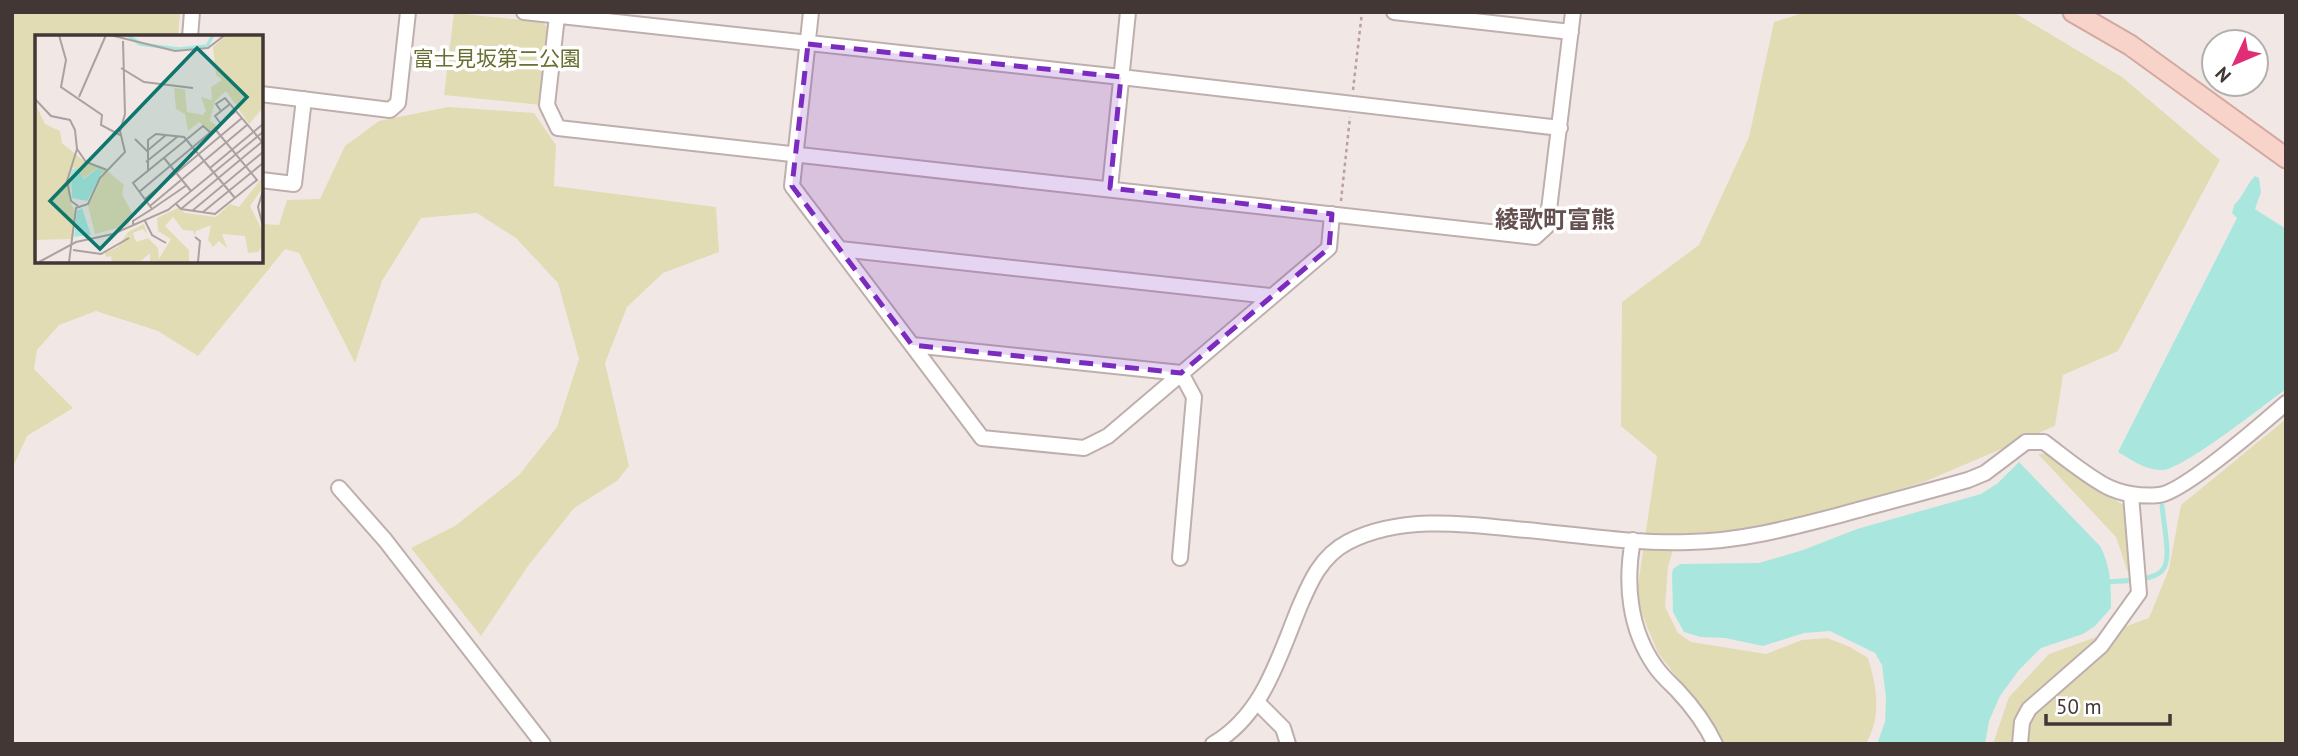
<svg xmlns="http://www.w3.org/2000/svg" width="2298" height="756" font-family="'PT Sans','Noto Sans JP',sans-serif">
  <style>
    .green { fill: #e1dcb3 }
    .water { fill: #a9e7de }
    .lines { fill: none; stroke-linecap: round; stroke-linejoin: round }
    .stream { stroke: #a9e7de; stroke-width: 5 }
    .street-casing { stroke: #beafad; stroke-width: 18 }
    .secondary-casing { stroke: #d2a89f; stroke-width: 23 }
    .path { stroke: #bba09d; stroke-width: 2.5; stroke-dasharray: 3.5 3.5; stroke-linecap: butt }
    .street { stroke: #fff; stroke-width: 14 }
    .secondary { stroke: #f8d3c9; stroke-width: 19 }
    .marked { fill: #7b2cbf; fill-opacity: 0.2; stroke: #7b2cbf; stroke-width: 5; stroke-dasharray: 14 9; stroke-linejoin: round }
    .labels { text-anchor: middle; stroke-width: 7; stroke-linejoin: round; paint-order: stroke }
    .park-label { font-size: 21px; fill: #6a6e30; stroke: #fff }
    .quarter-label { font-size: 24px; font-weight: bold; fill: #64504f; stroke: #fff }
    .inset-river { fill: none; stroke: #a9e7de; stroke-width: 3.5 }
    .inset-road { fill: none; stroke: #aba1a0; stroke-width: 2 }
    .view { fill: #0f766e; fill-opacity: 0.15; stroke: #0f766e; stroke-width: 3.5 }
    .inset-edge { fill: none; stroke: #433736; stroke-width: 3.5 }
  </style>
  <rect width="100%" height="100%" fill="#f1e8e6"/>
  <!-- green -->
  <path class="green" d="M12,12H180L178,37H37V261H261V224L279,225L287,200L320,199L345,146L379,121L448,107L534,113L556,145L554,186L716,207L719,252L663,273L627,307L605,363L629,466L617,481L574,508L528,566L481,636L411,548L455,526L519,475L557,427L579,359L558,283L516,238L477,213L421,218L382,281L355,363L299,253L285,249L198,356L158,331L96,311L59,325L37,350L34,369L73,408L27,436L12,469Z
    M1806,12H2013L2122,77L2220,160L2118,351L2063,375L2055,426L1924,482L1808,515L1743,530L1678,534L1668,566L1665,607L1678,633L1691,642L1766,654L1802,640L1827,638L1850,647L1868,658C1877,688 1882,715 1866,744H1721L1719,732L1658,653L1636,599L1657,456L1621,426L1622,302L1699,245L1749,137L1774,22Z
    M454,13L542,22L549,29L541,105L444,95Z
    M2286,419V744H1993L2009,697L2049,654L2149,618L2169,569L2181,505Z
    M2038,454H2050L2110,497L2129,508L2134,576H2129L2116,537Z"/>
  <!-- water -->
  <path class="water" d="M2255,176L2259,178L2261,192L2255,209L2286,229V389C2264,405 2185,468 2163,470C2146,471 2132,460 2118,452L2237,218L2232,213L2234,205C2243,197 2246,185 2255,176Z
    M2019,462L2100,546C2111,566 2111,586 2111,608L2095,626L2083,634L2041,648L2019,670L2000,696L1989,721L1985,744H1877L1885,722L1886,698L1882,665L1875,653L1830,631L1804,633L1763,646L1725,638L1701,637L1684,632L1673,612L1672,574L1673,569L1680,564L1759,563L1803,550L1857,529L1981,494L1998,483Z"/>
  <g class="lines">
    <!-- stream -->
    <path class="stream" d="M2105,582C2178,579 2170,573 2162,506"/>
    <!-- street casing -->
    <g class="street-casing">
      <path id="street" d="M524,12L1121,77L1560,128
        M811,12L792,186L982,438L1084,448L1108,436L1329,248L1332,214
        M1394,12L1571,32
        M557,16L547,105L558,128L1535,237L1547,226L1573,12
        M190,37L192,12
        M261,94L390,110L398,103L408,12
        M261,180L294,184L304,99
        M1110,188L1128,12
        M840,249L1270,296
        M912,345L1181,373L1194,397L1180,558
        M339,488L385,540L543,744
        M1633,540C1625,583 1629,629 1655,666C1661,675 1670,683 1677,690C1693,707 1705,723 1715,744
        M1257,702L1283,728L1288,744
        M1213,744C1263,715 1278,659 1299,608C1310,582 1321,556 1348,542C1399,516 1460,523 1515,529C1573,534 1631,544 1689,542C1741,541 1790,528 1840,515C1883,503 1926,492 1968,480L1985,473L2026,442H2044C2064,457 2084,474 2106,486C2121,494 2142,497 2159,495C2184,492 2263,423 2286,403
        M2020,744L2022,722L2029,709L2101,646L2139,593L2131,495"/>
    </g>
    <!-- secondary casing -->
    <g class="secondary-casing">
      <path id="secondary" d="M2073,12L2130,45L2286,158"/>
    </g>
    <!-- path -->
    <path class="path" d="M1353,90L1362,12
      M1341,201L1350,117"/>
    <!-- street -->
    <use href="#street" class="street"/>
    <!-- secondary -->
    <use href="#secondary" class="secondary"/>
  </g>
  <!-- marked area -->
  <path class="marked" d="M808,44L1121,77L1110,188L1332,214L1329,248L1181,373L912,345L792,186Z"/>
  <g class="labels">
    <!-- park labels -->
    <g class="park-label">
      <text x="497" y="66">富士見坂第二公園</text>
    </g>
    <!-- quarter labels -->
    <g class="quarter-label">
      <text x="1555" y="228">綾歌町富熊</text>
    </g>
  </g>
  <!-- overview -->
  <g transform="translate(35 35)">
    <rect width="228" height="228" fill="#f1e8e6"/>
    <path d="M192,0H227V74L214,89L191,56L180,66L175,86L182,91L175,96L164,87L153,96L150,79L141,74L139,53L150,54L152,77L168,80L171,76L166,62L177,65L176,52L187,45L181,40L178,12ZM0,68L10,89L25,96L27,108L49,126L68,132L89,150L87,159L97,178L94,190L60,199L53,171L69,139L62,133L49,143L38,132L34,165L39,174L37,204L0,205ZM227,143V154L215,171L227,195V212L223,217L213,218L210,201L187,199L192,213L184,206L178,212L173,205L176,190L161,196L160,201L158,196L148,195L138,182L130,191L154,215V227H115V218L105,227H77L76,221L71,222L70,218L83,212L93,197L109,189L112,199L108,194L98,198L101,207L113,203L123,213L124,224L136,204L123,196L122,183L143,173L150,178L181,182L195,169L204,172Z" fill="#e1dcb3"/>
    <path d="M41,133L49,144L63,133L68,136L52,166L37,163L36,135ZM47,173L56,200L39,202L42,176Z" fill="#a9e7de"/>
    <path class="inset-river" d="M93,0L105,9L144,14L172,11L178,0"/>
    <path class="inset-road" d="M24,0L31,25L26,52L67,80L66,90L85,100M75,0L140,16L173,13L190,0M86,33L109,47L158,53M44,62L71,0M0,64L16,81L35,85L40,95L42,114L32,146L36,166L43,171M186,76L181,69L190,63L228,108M186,89L180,81L195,69M100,104L112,116L131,100M42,114L51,127L72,135M129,123L156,156M111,127L142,102M175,133L228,89M113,136V105L121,99L149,102L200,163M228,156L223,172L228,191M104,157L201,76M110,164L207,83M141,169L146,174L180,179L222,145L180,94M115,171L212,90M117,174L152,150M146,174L228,106M157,176L228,117M168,177L228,128M110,186L117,200L131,208M98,191V186L117,174L98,148L168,91L176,98M160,202L165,206L163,227M38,215L66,219L94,203M4,227L41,207L78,199L133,175L228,97M34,227L41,173L53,169L65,143L90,117L85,96L90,79L88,6"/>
    <path class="view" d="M162,13L212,62L65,214L15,166Z"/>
    <rect width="228" height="228" class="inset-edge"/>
  </g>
  <!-- border -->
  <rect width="2298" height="756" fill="none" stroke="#433736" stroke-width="28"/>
  <!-- north arrow -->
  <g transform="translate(2235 63) rotate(226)"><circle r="33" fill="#ffffff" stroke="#b4afaf" stroke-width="2"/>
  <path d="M0-5L12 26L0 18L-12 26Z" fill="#e12d76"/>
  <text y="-10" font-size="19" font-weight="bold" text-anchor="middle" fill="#433736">N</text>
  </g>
  <!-- scale -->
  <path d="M2046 714v10h124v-10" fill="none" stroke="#433736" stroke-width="3.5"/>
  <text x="2056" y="714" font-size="21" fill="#433736" stroke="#ffffff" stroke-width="5" paint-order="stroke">50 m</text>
</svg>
